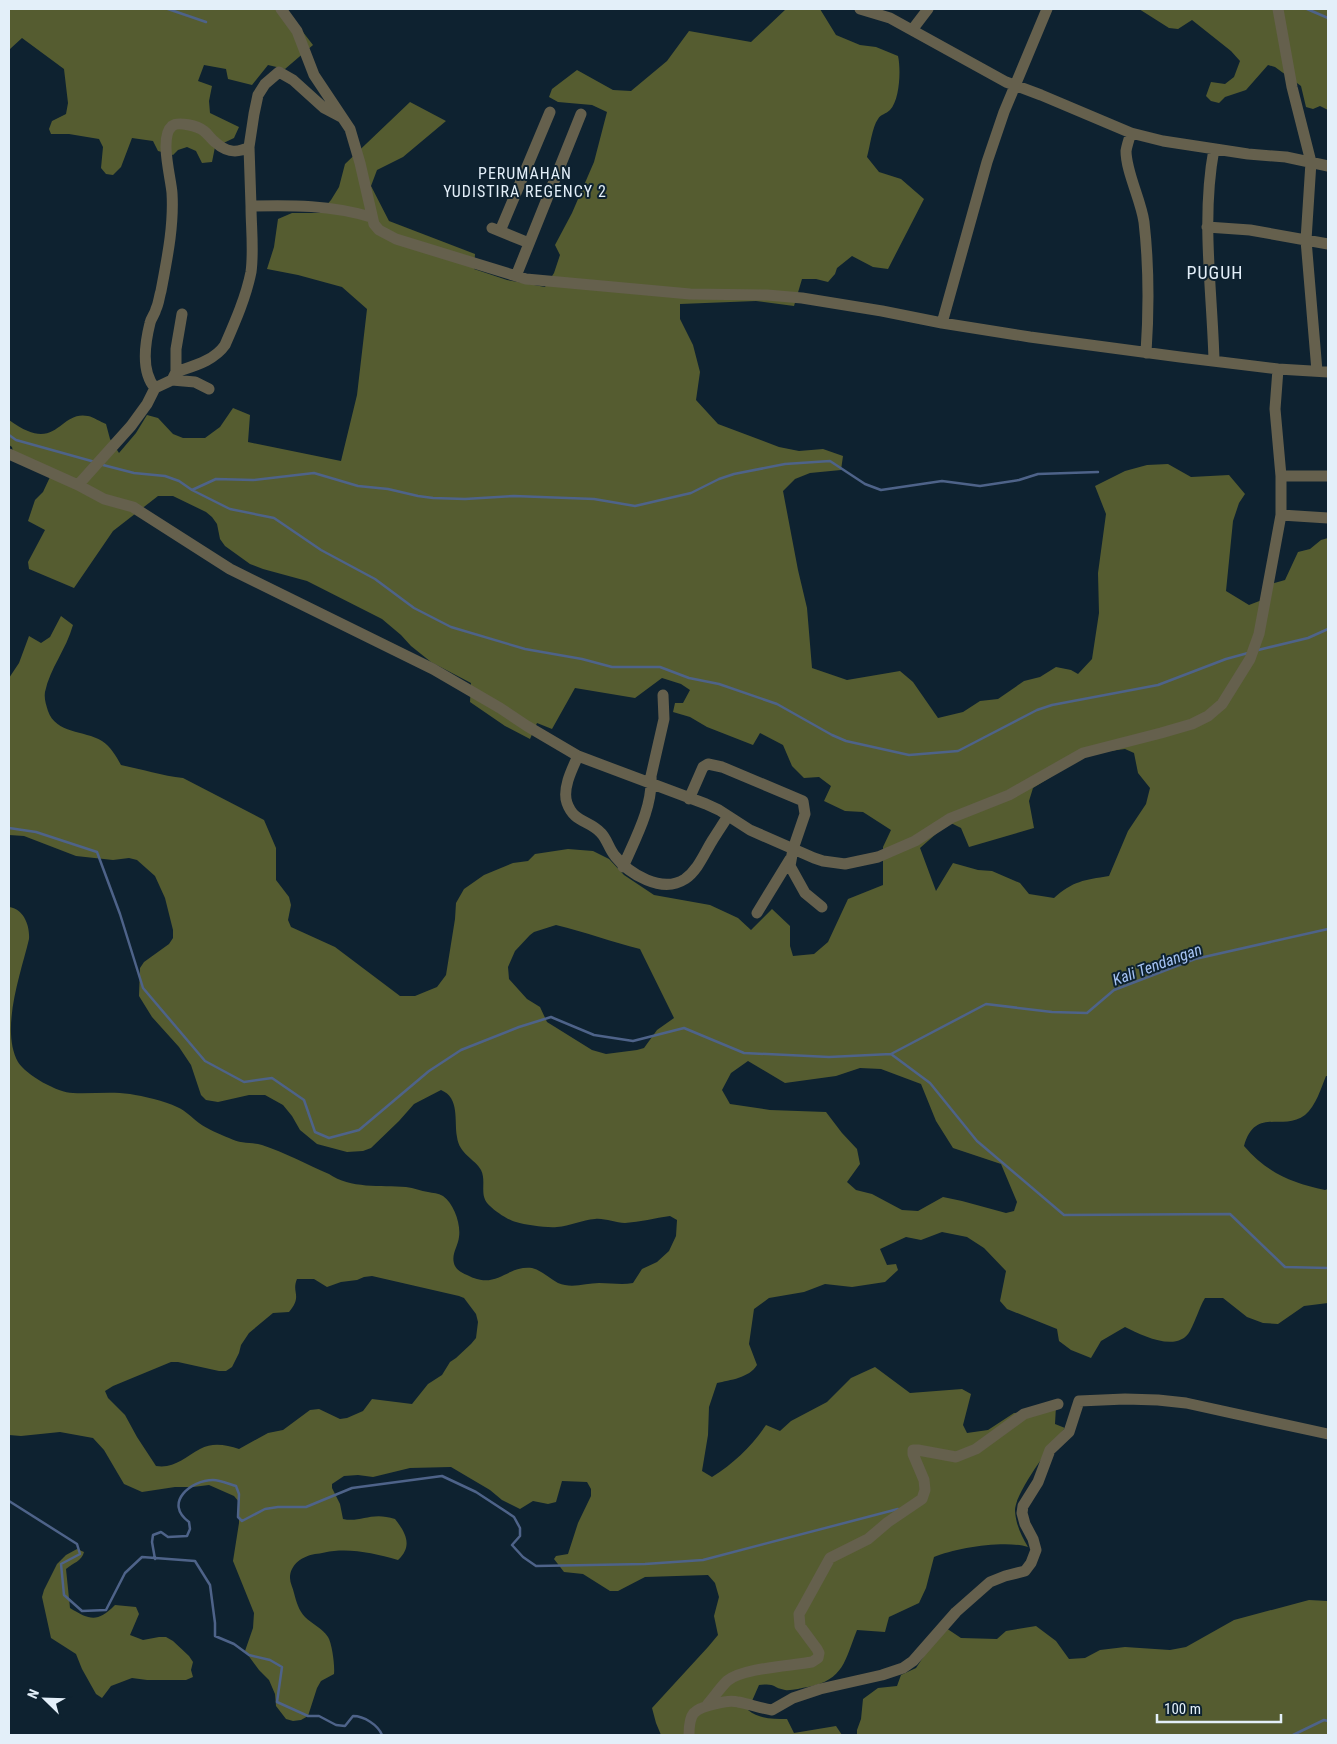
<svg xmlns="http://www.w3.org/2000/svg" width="1337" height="1744" font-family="'Roboto Condensed',sans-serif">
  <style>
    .forest { fill: #555c30; fill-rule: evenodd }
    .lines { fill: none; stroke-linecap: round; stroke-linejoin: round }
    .stream { stroke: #4e6389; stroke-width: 2.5 }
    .minor { stroke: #65604d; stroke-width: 11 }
    .labels { text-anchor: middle; stroke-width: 4; stroke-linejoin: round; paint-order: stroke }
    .neighbourhood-label { font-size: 16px; letter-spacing: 1px; fill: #e3eff9; stroke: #0e2230 }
    .water-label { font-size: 16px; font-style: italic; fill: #a5c2f3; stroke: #0e2230 }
    .quarter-label { font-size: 18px; letter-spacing: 1px; fill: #e3eff9; stroke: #0e2230 }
  </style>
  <rect width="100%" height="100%" fill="#0e2230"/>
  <!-- forest -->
  <path class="forest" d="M9,9H285L313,45L285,69L268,65L252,85L228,79L226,69L204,65L198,81L212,86L209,101L210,113L239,127L234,138L215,147L212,162L202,163L196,151L187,147L178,150L173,155L158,151L153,141L132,138L121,167L113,175L106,174L101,168L103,147L99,139L69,134H51L49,129L52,121L66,114L68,103L64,69L22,38L10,49L9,55Z
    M786,9H820L836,35L860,45L876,47L898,56C901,69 900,100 890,110C886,114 881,114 878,119C872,127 870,147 867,157L879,172L901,179L924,199L888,269L873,267L852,256L837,268L835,274L828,282L816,279H802L794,306L756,301L680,304V319L693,345L700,372L696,400L718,424L779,447L799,451L823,449L843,456L841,470L810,473L795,479L783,491L798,570L807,608L812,668L847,680L900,671L913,682L938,718L963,712L980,701L998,699L1024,681L1040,677L1056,667L1071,670L1078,674L1092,659L1099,613L1098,573L1106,514L1095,486L1125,471L1147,465L1168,464L1191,477L1229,475L1245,494L1239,503L1233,521L1226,591L1249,605L1262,600L1264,586L1285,580L1298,552L1310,549L1321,540L1328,538V1076H1326C1321,1088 1316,1106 1305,1115C1283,1132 1255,1106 1244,1146C1266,1172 1291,1183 1325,1190L1328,1189V1303L1304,1306L1278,1324L1263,1323L1247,1317L1223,1298H1205C1199,1308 1196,1320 1190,1331C1178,1353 1143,1336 1125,1327L1101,1341L1091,1358L1071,1350L1059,1341L1057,1329L1007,1309L1000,1301L1006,1271L984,1248L967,1237L942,1232L921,1240L906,1237L880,1249L887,1265L896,1264L898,1270L885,1282L852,1287L825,1284L804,1292L769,1298L754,1309L749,1344L757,1365C749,1378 730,1380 717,1383L709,1407L708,1435L702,1471L712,1477C734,1463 751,1447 766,1425L780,1431L791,1421L827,1402L851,1378L875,1367L910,1393L962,1389L971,1394L963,1425L967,1433L988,1430L1014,1413L1039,1411L1056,1406L1055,1424L1065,1428C1053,1442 1014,1494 1015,1511C1016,1525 1021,1535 1028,1547C1005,1540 956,1548 934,1557L926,1588L919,1603L889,1617L885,1632L857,1630C845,1660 844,1680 808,1687C801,1688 791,1691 785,1690C771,1687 776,1683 759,1685L748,1710C759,1719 773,1719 787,1719L794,1733L836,1726L842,1735H661L656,1723L652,1708L708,1647L718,1635L714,1616L719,1597L715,1583L708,1575L645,1577L618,1591H610L583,1574L564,1572L554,1559L556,1556L568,1554L578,1523L591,1496V1489L587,1482L562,1481L556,1502L548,1504L533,1501L520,1509L502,1500L490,1490L451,1467L410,1468L373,1477L358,1475L344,1476L332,1484V1488L340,1504L343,1519C361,1523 371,1511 395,1519C406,1533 413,1546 398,1560C376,1554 356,1549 334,1551C328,1551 321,1554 315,1554C303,1556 290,1564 290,1578C290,1583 293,1588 294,1593C296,1601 299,1611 305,1617C312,1624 322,1628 328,1637C332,1643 335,1666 334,1674L321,1681L317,1688L308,1716L301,1720L293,1721L286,1719L276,1706L275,1694L269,1680L259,1670L245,1651L253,1628L254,1613L233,1561L239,1523V1502L234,1496L209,1485L193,1487H175L142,1492L124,1484L104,1450L93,1438L60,1432L21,1436L9,1435V907C24,909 30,926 29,939C21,973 0,1029 18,1062C26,1075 58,1093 73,1093C92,1094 111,1091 130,1094C143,1096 165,1101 177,1107C186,1111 191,1117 199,1123C207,1129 219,1134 229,1138C240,1144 251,1142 262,1145C284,1152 308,1165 329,1174C350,1189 381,1185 406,1187C414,1188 421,1191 428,1192C433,1193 438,1193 443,1196C454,1204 461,1224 459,1237C458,1247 450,1255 455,1266C458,1271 462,1273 467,1275C497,1291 506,1265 532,1268C541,1270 550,1279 558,1283C572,1289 586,1283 599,1283C611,1283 622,1285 633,1283L642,1269L657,1262L669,1251L676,1236L677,1220L670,1216C655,1218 640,1222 625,1223C615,1223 605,1218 595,1219C582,1220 570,1226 557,1227C547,1228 526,1225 516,1222C508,1220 496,1212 490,1206C478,1196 487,1182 481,1170C475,1159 459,1154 457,1137C454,1120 460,1098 441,1090L414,1104L399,1121L371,1148L363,1151L347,1152L317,1144L300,1130L292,1116L283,1105L265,1095H249L218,1102L206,1100L201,1095L191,1065L179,1047L152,1017L139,996L140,968L144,962L169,944L173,938V930L165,898L155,876L137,860L129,858L113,860L76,856L24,836L9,835V678L19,663L29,636L41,643L50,637L61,616L73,625C66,650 50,668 45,692C44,699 46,704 48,711C56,734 84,730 102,741C111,747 116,756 121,765C141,769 163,776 183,778L264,820L276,848V880L289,897L291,905L288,920L291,927L335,947L400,996H415L437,987L446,975L455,919L456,903L464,889L484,875L513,863L528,861L535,854L568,849L593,851L609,859L624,875L654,895L710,905L738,918L751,930L772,909L790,926V946L793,956L814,954L828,942L848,899L883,885V847L891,830L863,812L845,811L824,801L831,786L819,777L804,778L792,766L783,745L760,733L753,745L707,727L690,717L673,712L675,703H683L690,690L681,684L662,678L635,698L575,688L552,729L537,723L530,739L505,726L470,702L471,683L431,662L411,646L401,635L382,619L307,581L263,569L250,564L225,546L220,539L217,524L212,517L206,512L173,496H158L113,531L74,588L29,569L28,562L45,530L28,521L35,500L43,492L50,477L15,461L12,447L9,445V420C58,456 58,410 88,416C94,417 100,422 106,424L110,439L119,453L136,433L147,415L158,418L173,434L183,438H205L220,427L233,408L250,415L248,442L341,461L357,395L367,309L342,287L298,275L267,269L274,247L278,219L292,213H320L331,200L339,187L345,164L410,102L446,121L403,157L377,170L371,186L389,221L475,254L474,269L507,280L545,287L554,273L560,255L555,245L572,213L594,162L607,112L592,105L558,102L549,97L552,89L577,70L613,90L631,91L667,61L689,31L751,42ZM1125,749L1134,753L1138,773L1150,788L1146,804L1128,831L1109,876C1084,880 1073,881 1054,898L1029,894L1020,883L992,871L978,870L953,863L936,891L920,848L945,826L951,823L961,828L969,847L1034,828L1029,801L1033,788L1088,754ZM556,925C585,932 612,942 640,949L674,1018L657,1030L644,1048L637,1050L606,1054L592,1050L547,1022L540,1007L527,999L509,979L508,967L515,951L530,935L534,932ZM748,1061L785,1083L836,1076L860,1068L881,1069L921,1084L936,1121L953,1148L1001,1164L1017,1202L1014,1211L1006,1213L962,1201L943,1197L918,1211L902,1210L872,1194L856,1190L847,1182L860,1164L857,1149L842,1133L826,1112L770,1110L730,1104L722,1090L731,1073ZM372,1276L459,1296L464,1298L476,1314L478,1322L476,1338L471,1344L456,1358L450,1362L442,1375L428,1384L412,1404L372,1399L363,1411L347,1418L340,1419L319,1409L310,1410L283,1430L268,1433L239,1449C226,1445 213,1442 200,1449C185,1457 174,1469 156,1466L137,1437L125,1415L108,1398L105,1391L113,1386L171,1362H178L219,1371H226L232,1367L239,1353L241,1345L249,1333L273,1313L289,1312C303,1295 291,1293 297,1279H314L327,1287L341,1282L357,1280L364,1277Z
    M1139,9H1328V110L1320,106L1313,109L1306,107L1301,86L1275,67L1268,65L1246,90L1225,97L1219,103L1211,101L1206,96L1211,82L1225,84L1234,77L1240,61L1231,51L1192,20L1178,29L1169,28Z
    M77,1549L84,1552C82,1561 73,1563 66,1569L70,1608C90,1620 97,1623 115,1605L136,1607L139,1614L130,1635L143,1640L159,1637H166L173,1641L189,1656L193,1662L191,1670L193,1677L186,1680H147L132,1678L111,1686L102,1698L96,1694L82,1669L76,1654L51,1638L42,1597L44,1590L57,1564L66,1555Z
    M1309,1600L1328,1601V1735H857V1730L861,1719L863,1699L878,1688L897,1686L901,1675L916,1668L930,1647L946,1628L961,1638L997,1639L1006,1631L1036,1626L1056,1641L1069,1659L1085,1658L1100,1650L1125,1647L1170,1650L1186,1647L1234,1620Z"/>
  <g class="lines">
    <!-- stream -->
    <path class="stream" d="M168,9L206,22
      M1307,9L1328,18
      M9,435L16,440L95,462
      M103,465L134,473L165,476L179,481L192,490L230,509L274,518L321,550L375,579L414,608L451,627L525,649L582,659L612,667H660L689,678L719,684L777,704L832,735L846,741L909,755L958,751L1037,710L1052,705L1158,685L1226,659L1248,653
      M192,490L216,479L253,480L314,473L358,486L388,489L418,496L433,498L465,499L514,496L594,499L635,506L691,493L719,479L734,474L785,464L830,461L865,484L881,490L942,481L980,486L1019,480L1038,474L1098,472
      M1258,650L1308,638L1328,629
      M9,828L36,832L97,852L120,914L143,988L205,1061L244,1082L272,1078L304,1100L315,1132L329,1138L359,1130L429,1071L461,1050L519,1027L551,1017L594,1035L633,1041L684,1028L744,1053L829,1057L891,1054L930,1083L977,1141L1064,1215L1230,1214L1285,1267L1328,1268
      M891,1054L986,1004L1052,1012L1087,1013L1114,990L1195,959L1328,929
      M9,1501L77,1544L80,1554L61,1564L64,1595L82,1611L106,1610L125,1573L142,1557L195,1561L210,1585L215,1623V1636L234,1644L249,1655L270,1660L282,1667L277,1702L308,1716H319L336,1725L345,1726L353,1716C364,1716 378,1725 382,1735
      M155,1559L152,1542L153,1535L161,1532L168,1537L187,1536L190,1529L189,1522C163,1503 191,1480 213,1480C220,1480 229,1484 236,1486L239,1494L238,1517L242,1521L265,1509L278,1507H306L352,1488L442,1476L476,1492L514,1517L520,1528V1536L512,1545L523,1557L536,1566L645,1564L703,1560L898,1509
      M1293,1735L1324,1720L1328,1721"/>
    <!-- minor -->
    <path class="minor" d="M281,9L297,31L314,75L350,129L360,163L374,224L379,230L396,239L526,279L690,294L767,295L802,298L882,311L942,323L1030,337L1180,357L1278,369L1328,372
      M860,9L890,18L1006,82L1041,95L1131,133L1163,141L1248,154L1286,157L1328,166
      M1278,9L1292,87L1311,162L1306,240L1317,371
      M912,30L928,9
      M1131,133C1129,139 1127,145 1126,151C1126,172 1141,200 1144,222C1149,266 1149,309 1146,353
      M1214,149C1201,219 1212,289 1214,360
      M251,206L249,147L254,114L258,95L265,84L279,72L293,80L324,108L341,117
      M1207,227L1250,230L1328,244
      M492,228L529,243
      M500,231L550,112
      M516,276L581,114
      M942,323L987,162L1004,112L1047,9
      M176,372V349L182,314
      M172,380L195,382L209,389
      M155,388C141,372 145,343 150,323C151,318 155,314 156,309C159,303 159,297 161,291C167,259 174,226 172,193C171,178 159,137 172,126C178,121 198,126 204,131C208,134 211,139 215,142C226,152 236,154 249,147
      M9,454L78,485L104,499L133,507L230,569L433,669L500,708L527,726L578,756L706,804L719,810L750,830L814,858L823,861L845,864L878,857L915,841L951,818L1009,795L1083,753L1161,733L1192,724L1208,716L1222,704L1250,659L1259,634L1281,515V476L1275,409L1278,369
      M1281,476H1328
      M78,485L131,426L147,404L155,388L172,380L176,372C193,366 214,361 225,345C235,322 246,297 251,272C254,250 251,227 251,206C293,205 330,205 371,217
      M1281,515L1328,518
      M578,756C572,769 562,789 567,803C574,823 589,820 601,833C607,839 609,849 615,856C629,874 662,894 685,879C698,870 704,854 712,841C717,833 723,824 728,816
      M689,799L703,767L708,764L722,767L803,801L805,814L793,849L790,866L805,893L822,907
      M623,867C635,839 653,807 651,776L664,719L663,695
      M757,913L790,859
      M707,1705C714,1697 720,1688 727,1681C742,1668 791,1666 812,1662L818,1658L819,1653L817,1649L800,1626L799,1614L803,1607L830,1558L868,1539L888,1522L922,1499L925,1490L924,1480L913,1454V1450H918L956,1457L976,1449L1024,1414L1058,1404
      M689,1735C689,1713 693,1709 715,1704C722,1702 730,1700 738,1702C749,1704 760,1708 772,1710L793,1698L820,1689L882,1675L903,1668L913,1661L956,1612L990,1582L1005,1576L1025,1571L1031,1563L1036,1550L1033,1539L1025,1524L1022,1513L1023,1506L1038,1482L1050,1450L1069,1432L1079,1401L1125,1399L1158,1400L1186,1403L1328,1434"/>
  </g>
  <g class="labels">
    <!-- neighbourhood labels -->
    <g class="neighbourhood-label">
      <text x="525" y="179">PERUMAHAN<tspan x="525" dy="18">YUDISTIRA REGENCY 2</tspan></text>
    </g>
    <!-- water labels -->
    <g class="water-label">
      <text transform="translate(1157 964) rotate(-20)" y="6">Kali Tendangan</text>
    </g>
    <!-- quarter labels -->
    <g class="quarter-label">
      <text x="1215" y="279">PUGUH</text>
    </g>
  </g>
  <!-- border -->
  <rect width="1337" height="1744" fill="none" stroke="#e3eff9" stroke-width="20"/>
  <!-- north arrow -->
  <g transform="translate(45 1699) rotate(293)" stroke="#0e2230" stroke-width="4" paint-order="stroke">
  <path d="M0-4L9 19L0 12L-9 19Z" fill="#e3eff9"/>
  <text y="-8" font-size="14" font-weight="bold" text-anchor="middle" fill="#e3eff9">N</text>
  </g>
  <!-- scale -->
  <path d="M1157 1714v8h124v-8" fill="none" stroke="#e3eff9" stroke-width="2.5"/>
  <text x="1164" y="1714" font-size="15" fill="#e3eff9" stroke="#0e2230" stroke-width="4" paint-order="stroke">100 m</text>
</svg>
